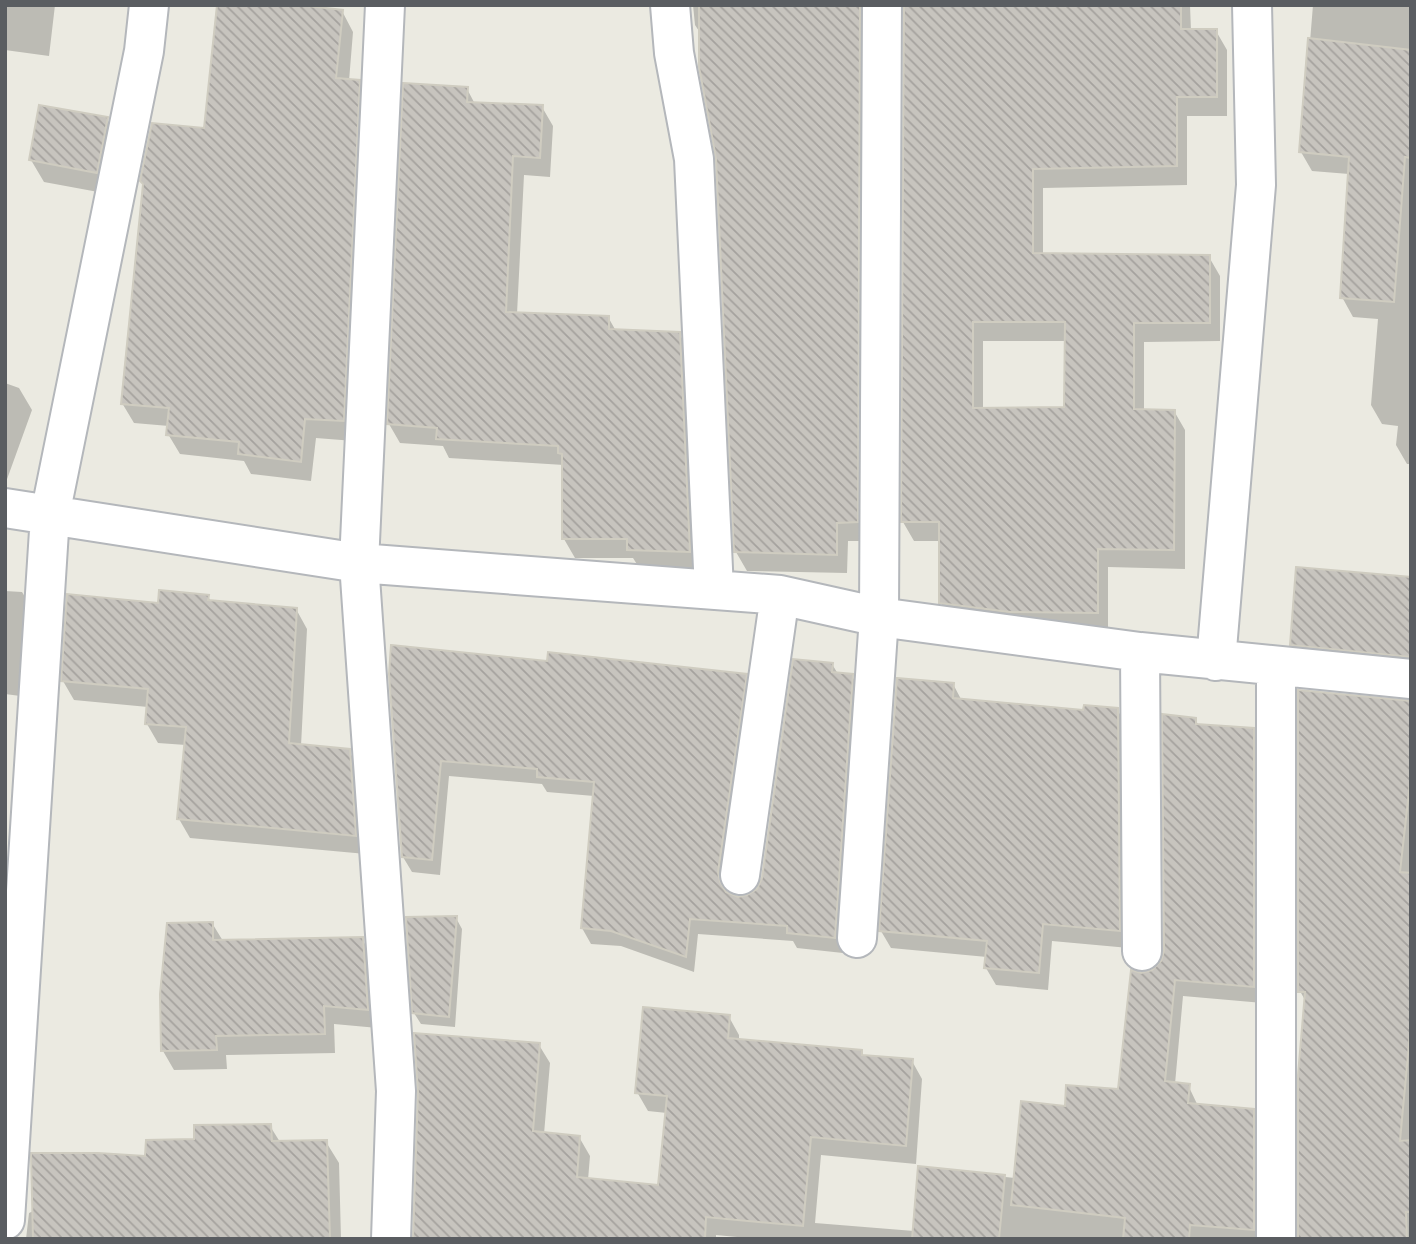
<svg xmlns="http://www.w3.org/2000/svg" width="1416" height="1244" font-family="'Sofia Sans Condensed',sans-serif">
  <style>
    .shadow { fill: #0003; fill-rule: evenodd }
    .building { fill: url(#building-back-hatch); stroke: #cfccc0; stroke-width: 2; fill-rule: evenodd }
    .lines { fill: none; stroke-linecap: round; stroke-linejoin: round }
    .street-casing { stroke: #b4b7bb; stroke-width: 42 }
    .street { stroke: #fff; stroke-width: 38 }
  </style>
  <defs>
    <pattern id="building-back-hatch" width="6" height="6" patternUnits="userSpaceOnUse" patternTransform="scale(1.75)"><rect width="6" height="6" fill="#c7c4be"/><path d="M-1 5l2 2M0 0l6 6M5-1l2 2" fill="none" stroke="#a5a29e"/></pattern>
  </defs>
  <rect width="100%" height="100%" fill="#ebeae1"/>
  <!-- shadow -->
  <path class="shadow" d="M5,5H55L49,56L5,50Z
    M693,5H882L868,541H848L847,573L747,571L736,552L718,158L701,34L695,25Z
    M906,5H1190L1191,31H1216L1227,50V116H1187V185L1043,188V255L1209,257L1220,276V341L1144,342V411H1174L1185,430V569L1108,567V632L952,622L941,603V541H914L903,522ZM983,341H1067L1066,409L983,410Z
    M1313,5H1411V464H1407L1396,445L1398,426L1382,424L1371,405L1378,319L1353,317L1342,297L1349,174L1312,171L1301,152Z
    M342,11L353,32L349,81L359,82L370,102L354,441L316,438L311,481L251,474L244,461L180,454L168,434L169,426L134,423L122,403L206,130Z
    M467,89L475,104L542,107L553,126L550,177L524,175L517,314L608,317L616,331L679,333L690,353L700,571L640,569L633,558H575L564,539V465L449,458L443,446L400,443L389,424Z
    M107,119L120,141L109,194L44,182L31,160Z
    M5,383L19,388L32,410L6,482Z
    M1411,578V677L1305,667L1292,645Z
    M5,591L22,592L34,612L28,697L5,694Z
    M208,596L211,602L296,609L307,629L301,746L349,751L360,770L366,854L190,838L179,819L186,745L158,743L147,724L148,707L74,700L63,681L159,604Z
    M549,663L746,675L755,691L726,889L727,894L737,898L748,897L758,890L832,664L838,674L852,676L861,691L843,953L797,948L793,941L698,934L694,972L621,946L591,944L582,928L594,796L547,792L542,784L449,776L440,875L412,872L403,857L390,674Z
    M953,684L962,701L1085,712L1117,709L1127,727L1129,948L1052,941L1048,990L996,985L986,968L987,957L891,948L881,931Z
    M1300,692L1411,700V880L1308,887Z
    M1195,719L1199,726L1253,730L1263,747V892L1210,895L1253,923L1263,939V1003L1183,996L1175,1084L1188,1085L1198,1106L1253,1111L1263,1127V1239H758L716,1235V1239H415L539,1045L550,1063L544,1134L579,1137L590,1156L588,1180L660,1187L667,1113L648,1111L637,1092L729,1017L739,1035V1041L861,1051L864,1056L912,1061L922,1079L916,1164L821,1155L815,1223L914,1231L920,1168L1015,1178L1066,1108L1120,1091L1141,975L1153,972L1162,963L1166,951Z
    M456,918L462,929L455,1027L421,1024L414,1013Z
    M212,923L223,941L362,939L373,958L378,1028L334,1024L335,1053L226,1055L227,1069L174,1070L163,1051Z
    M1411,937V1239H1300L1306,1002L1300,991Z
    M270,1126L280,1142H326L339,1163L341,1239H26L29,1213L147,1158L196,1141Z"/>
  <!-- building -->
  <path class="building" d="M217,5H299L343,10L336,78L360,80L344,421L305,419L301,462L238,454L239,442L166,435L169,408L121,404L143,184L140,181L152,123L204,128Z
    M699,5H860L858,522L837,523V555L734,552L716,158L699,67Z
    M904,5H1181V29H1217V97H1177V166L1033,169V253L1210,255V323H1134V409L1175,410L1174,550L1098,549V613L1010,612L939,603V522H901ZM973,322H1065L1064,407L973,408Z
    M1308,38L1411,50V158L1405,157L1394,302L1340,298L1349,157L1299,152Z
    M403,83L468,87L467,102L543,105L540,158L513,156L506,312L609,316V329L680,332L690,552L627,550V539H562V454L558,453V446L436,439L437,428L387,424Z
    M39,105L108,117L97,173L29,160Z
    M1296,567L1411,577V657L1290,645Z
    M159,590L209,595L208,600L297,608L289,743L350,749L356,836L177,819L186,727L145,724L148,689L61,681L67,594L158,603Z
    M391,645L547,661L548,652L747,674L718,872L720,882L726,892L738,897L747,895L757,889L762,878L793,659L833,663L832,672L853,674L835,938L787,933V926L690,919L686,957L611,931L581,928L594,782L537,777V769L441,761L432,860L402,857L389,674Z
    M897,678L954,683L953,698L1083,710L1084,705L1118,708L1120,931L1043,924L1039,973L984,968L987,941L879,931Z
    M1298,690L1411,701V774L1400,872L1411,873V1022L1400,1141L1411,1140V1212H1406L1407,1239H1298V1075L1305,992H1298Z
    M1162,714L1196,718V724L1254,728V987L1175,980L1165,1081L1190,1084L1188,1103L1254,1109V1230L1190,1225L1189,1239H1123L1125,1218L1011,1205L1021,1101L1065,1106L1066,1085L1118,1089L1131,970L1141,973L1152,970L1161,961L1164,951Z
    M457,916L449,1017L412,1013L406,917Z
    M213,922V940L363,937L368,1010L324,1006L325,1034L216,1036L217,1050L161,1051L160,994L167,923Z
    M643,1007L730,1015L728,1038L862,1050V1055L913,1059L906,1146L811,1137L803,1226L706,1217L705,1239H413L418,1092L414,1033L540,1043L533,1131L580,1136L577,1177L658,1185L667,1096L635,1093Z
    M271,1124L272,1141L327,1140L330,1239H33L31,1153H98L145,1156L146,1140L194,1139V1125Z
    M918,1166L1005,1175L999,1239H912Z"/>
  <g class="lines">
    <!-- street casing -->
    <g class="street-casing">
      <path id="street" d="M385,5L359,563L396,1091L391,1239
        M670,5L674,53L694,159L714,590
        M5,508L359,563L780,595L879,617L1140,652L1411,679
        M1140,652L1142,951
        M1216,661L1256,185L1252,5
        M1276,666V1239
        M740,875L780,595
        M857,938L879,617L882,5
        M5,1220L50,515L144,51L149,5"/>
    </g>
    <!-- street -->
    <use href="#street" class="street"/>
  </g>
  <!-- border -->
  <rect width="1416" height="1244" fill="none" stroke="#5a5d61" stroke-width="14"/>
</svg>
